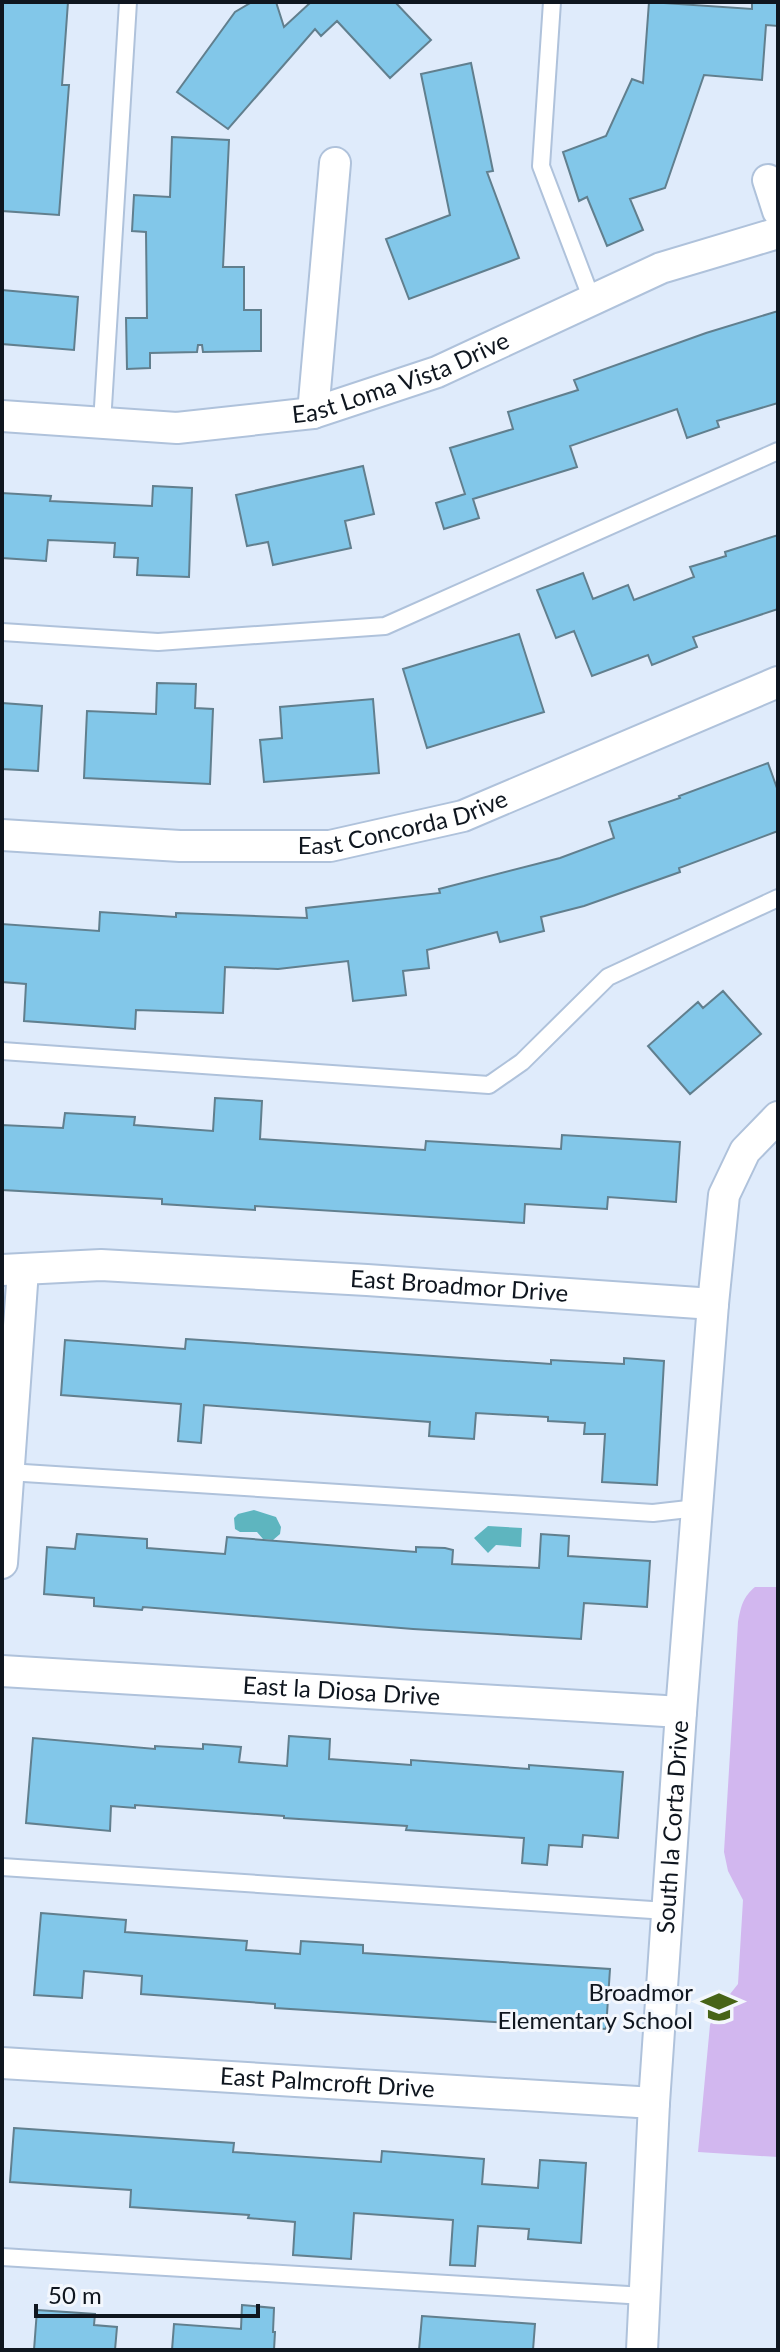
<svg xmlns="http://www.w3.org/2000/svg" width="780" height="2352" font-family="Lato,sans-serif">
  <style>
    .green { fill: #d2b7ef }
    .water { fill: #5eb5bf }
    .building { fill: #82c7e9; stroke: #617f8e; stroke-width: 2 }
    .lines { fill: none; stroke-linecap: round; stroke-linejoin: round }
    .lane-casing { stroke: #afc2db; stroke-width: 20 }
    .street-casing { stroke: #afc2db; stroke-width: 34 }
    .lane { stroke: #fff; stroke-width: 16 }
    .street { stroke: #fff; stroke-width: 30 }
    .labels { text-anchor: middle; stroke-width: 6; stroke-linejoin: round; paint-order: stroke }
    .street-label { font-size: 24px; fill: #0f161f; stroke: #f3f7fd }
    .poi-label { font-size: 24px; fill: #0f161f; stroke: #f3f7fd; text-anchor: end }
  </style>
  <rect width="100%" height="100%" fill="#dfebfb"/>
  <!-- green -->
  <path class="green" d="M755,1587H778V2157L698,2152L710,2025L715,2013L738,1984L743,1900L728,1871L724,1852L738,1622C741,1606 743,1597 755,1587Z"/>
  <!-- water -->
  <path class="water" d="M254,1510L276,1517L281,1527L280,1534L273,1540L263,1539L257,1532H240L235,1529L234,1518L238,1514Z
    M488,1526L522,1528L521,1547L496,1545L488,1553L474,1538Z"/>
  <!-- building -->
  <path class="building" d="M2,2H68L62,85H69L59,215L2,211Z
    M252,2H276L284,27L311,2H395L431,40L390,78L337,21L321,36L315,29L228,129L177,92L235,12Z
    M649,2L752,9V2H778V26L766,25L762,80L704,75L665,188L630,199L643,230L607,246L587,197L579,201L563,152L606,136L632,79L643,83Z
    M471,63L493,171L487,172L519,258L409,299L386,239L450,215L421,74Z
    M172,137L229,140L223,267H244V310H261V351L203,352L202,345H198L197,352L150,353V368L127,369L126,318H147L146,232L132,231L134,195L170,197Z
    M2,290L78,297L74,350L2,344Z
    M778,311V403L717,421L719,427L687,438L677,409L570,446L577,467L473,499L479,518L444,529L436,503L465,494L450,448L513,429L508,412L578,390L574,380L706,333Z
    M363,466L374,514L345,521L351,548L273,565L268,542L247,546L236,495Z
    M153,486L192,488L189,577L137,575L138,558L114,557L115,543L48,540L46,561L2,558V493L51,496L50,501L152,506Z
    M778,535V609L693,637L697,647L652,665L648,655L592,676L574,631L556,638L537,590L583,573L593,599L628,585L634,600L694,577L690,567L726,556L725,552Z
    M519,634L544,712L427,748L403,669Z
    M157,683L196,684L195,708L213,709L210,784L84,778L87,711L156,714Z
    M373,699L379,773L264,782L260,740L282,738L280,707Z
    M2,703L42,706L38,771L2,769Z
    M768,763L778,791V831L679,868L680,872L584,906L541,917L544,931L500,942L497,932L427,950L429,968L403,971L406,995L353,1001L348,961L278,969L225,967L223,1013L136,1010L135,1029L24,1021L26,984L2,982V924L99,931L100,912L176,917V913L307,918L306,908L440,893L439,889L560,858L614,838L609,822L680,798L679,796Z
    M723,991L761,1034L690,1094L648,1046L698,1002L703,1008Z
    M215,1098L262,1101L260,1139L425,1150L426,1141L561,1149L562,1135L680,1142L676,1202L608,1197L607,1209L525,1204L524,1223L255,1206V1210L162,1204V1199L2,1190V1125L63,1128L65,1113L135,1117L134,1125L213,1131Z
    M186,1339L551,1364V1360L624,1364V1358L664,1361L657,1485L602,1482L605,1434H584L585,1423L548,1421V1417L476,1413L474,1439L429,1436L430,1422L204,1405L201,1443L178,1441L181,1404L61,1395L65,1340L185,1349Z
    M77,1534L147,1539V1548L225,1554L227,1537L416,1552V1547L445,1548L453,1550L452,1564L539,1568L541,1534L569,1536L568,1556L650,1561L647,1607L584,1603L581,1639L413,1629L143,1607L142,1610L94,1606V1598L44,1594L47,1547L75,1549Z
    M289,1736L330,1739L329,1759L411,1765V1760L529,1769V1765L623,1772L618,1838L583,1835L582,1847L549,1845L547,1865L522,1863L524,1838L406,1830L407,1826L284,1818V1816L135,1805V1808L111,1806L110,1831L26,1823L33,1738L155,1749V1746L203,1749V1744L241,1747L239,1762L287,1766Z
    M41,1913L126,1920L125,1932L247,1941L246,1950L300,1954L301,1941L363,1945V1953L610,1969L606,2029L275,2008V2004L141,1994L142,1976L84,1971L82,1998L34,1995Z
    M14,2128L234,2143L233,2152L381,2162L382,2151L484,2159L482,2184L538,2188L540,2160L586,2163L581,2243L528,2239L529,2229L478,2226L475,2266L450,2265L453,2220L354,2213L351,2259L293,2255L295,2222L248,2218L249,2215L130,2207L131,2190L10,2182Z
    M242,2305L274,2308L273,2332H275L274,2350H172L174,2324L241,2329Z
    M37,2310L95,2314L94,2325L117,2327L115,2350H34Z
    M422,2316L535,2324L533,2350H419Z"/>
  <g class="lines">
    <!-- lane casing -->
    <g class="lane-casing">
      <path id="lane" d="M552,2L541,166L592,300
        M102,423L128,2
        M2,632L158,642L385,626L778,451
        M2,1051L489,1085L522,1062L608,977L778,898
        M8,1472L653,1513L697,1508
        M2,1867L667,1911
        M2,2257L645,2296"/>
    </g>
    <!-- street casing -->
    <g class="street-casing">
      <g id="street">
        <path d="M768,180L778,211"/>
        <path d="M313,413L335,163"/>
        <path id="s1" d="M2,416L177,428L313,413L437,372L661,268L778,233"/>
        <path id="s2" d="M2,835L180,846H330L463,816L778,682"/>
        <path id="s3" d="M2,1270L101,1265L367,1280L713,1304"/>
        <path d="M2,1563L23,1270"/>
        <path id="s4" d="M2,1671L681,1712"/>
        <path id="s5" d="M2,2063L654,2103"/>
        <path id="s6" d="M642,2350L654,2103L681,1712L713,1304L724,1195L745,1151L778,1117"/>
      </g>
    </g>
    <!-- lane -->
    <use href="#lane" class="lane"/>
    <!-- street -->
    <use href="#street" class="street"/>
  </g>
  <!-- icons -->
  <defs>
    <g id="school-bare" transform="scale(2.76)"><path d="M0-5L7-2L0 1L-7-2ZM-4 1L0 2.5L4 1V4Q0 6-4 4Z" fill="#476417" stroke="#f3f7fd" stroke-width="2.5" paint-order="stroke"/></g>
  </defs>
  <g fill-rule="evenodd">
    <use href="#school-bare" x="719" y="2007"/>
  </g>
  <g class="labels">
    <!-- street labels -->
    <g class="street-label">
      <text dy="8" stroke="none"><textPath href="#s1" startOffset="406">East Loma Vista Drive</textPath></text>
      <text dy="8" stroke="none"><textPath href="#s2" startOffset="404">East Concorda Drive</textPath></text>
      <text dy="8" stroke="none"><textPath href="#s3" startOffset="458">East Broadmor Drive</textPath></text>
      <text dy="8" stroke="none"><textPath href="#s4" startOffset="340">East la Diosa Drive</textPath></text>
      <text dy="8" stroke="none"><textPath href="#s6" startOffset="524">South la Corta Drive</textPath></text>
      <text dy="8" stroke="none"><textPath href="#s5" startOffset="326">East Palmcroft Drive</textPath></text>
    </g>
    <!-- poi labels -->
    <g class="poi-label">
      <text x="693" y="2001">Broadmor<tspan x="693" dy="28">Elementary School</tspan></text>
    </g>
  </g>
  <!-- border -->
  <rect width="780" height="2352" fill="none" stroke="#0f161f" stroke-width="8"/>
  <!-- scale -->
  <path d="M36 2304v12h222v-12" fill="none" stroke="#0f161f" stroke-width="4"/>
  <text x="48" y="2304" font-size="24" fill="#0f161f" stroke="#f3f7fd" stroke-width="6" paint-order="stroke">50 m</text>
</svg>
